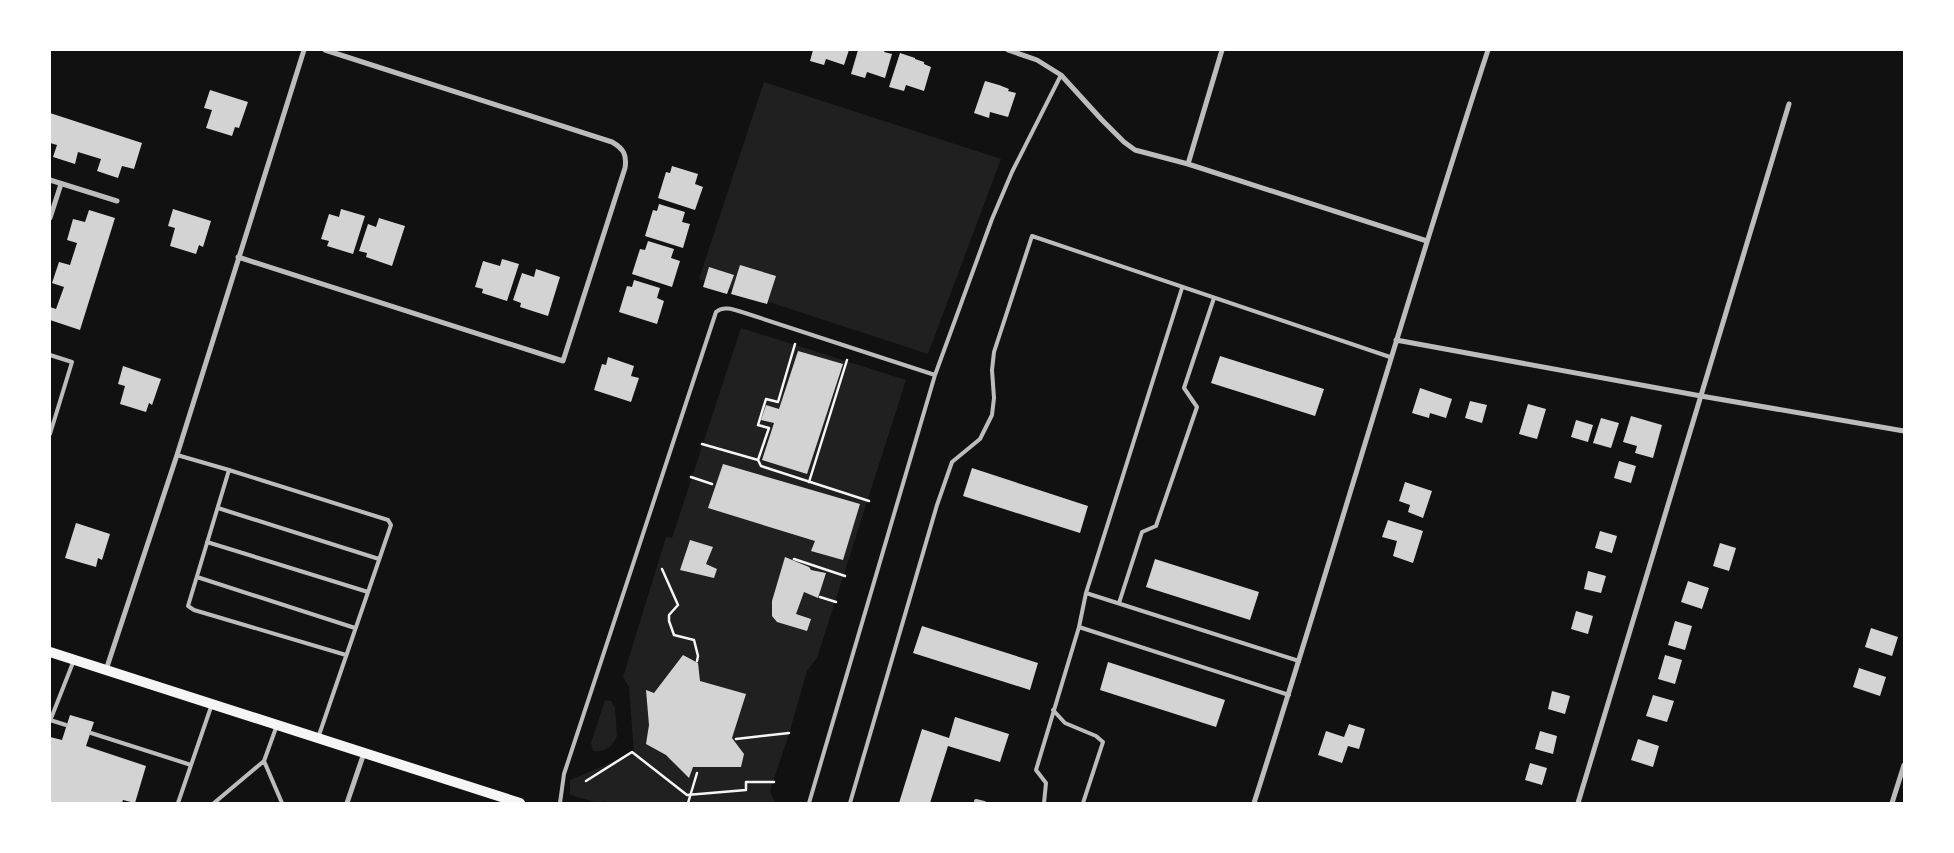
<svg xmlns="http://www.w3.org/2000/svg" width="1954" height="853" font-family="Raleway,sans-serif">
  <style>
    .green { fill: #202020 }
    .building { fill: #d3d3d3 }
    .lines { fill: none; stroke-linecap: round; stroke-linejoin: round }
    .path { stroke: #f5f5f5; stroke-width: 2.5 }
    .service { stroke: #bcbcbc; stroke-width: 4 }
    .minor { stroke: #bcbcbc; stroke-width: 5 }
    .secondary { stroke: #f5f5f5; stroke-width: 10 }
  </style>
  <rect width="100%" height="100%" fill="#111"/>
  <!-- green -->
  <path class="green" d="M764,82L1001,159L928,354L699,279Z
    M741,328L906,380L817,658L807,671L788,737L770,791L775,803H608L604,801L599,803L570,795V780L634,753L629,687L623,677L666,537L672,538Z
    M605,700L611,701L615,708L617,736C613,746 605,753 593,751L591,743Z"/>
  <!-- building -->
  <path class="building" d="M813,50H849L844,65L826,59L824,65L810,61Z
    M858,50H885L884,52L892,54L885,78L867,72L865,78L851,74Z
    M900,53L915,58V59L924,62V64L931,67L924,91L906,85L904,91L889,87Z
    M985,81L999,85L1009,89L1008,91L1016,93L1008,117L990,112L989,118L974,113Z
    M210,90L248,102L239,128L235,127L232,136L206,128L212,110L204,108Z
    M50,113L142,143L134,169L122,166L118,178L97,171L101,159L78,152L75,164L53,157L57,145L50,143Z
    M672,166L698,174L695,184L703,187L695,210L658,198L666,172L670,173Z
    M659,204L685,212L682,222L690,224L683,248L645,236L653,210L657,211Z
    M173,209L211,221L203,247L199,245L196,254L170,246L175,228L168,226Z
    M341,209L365,216L353,254L327,246L329,241L321,239L329,214L339,217Z
    M89,210L115,218L80,330L50,320V307L56,309L64,287L52,283L59,262L70,265L77,243L67,240L73,219L85,222Z
    M379,218L405,226L392,266L366,257L367,253L359,251L368,224L376,227Z
    M648,241L674,249L671,258L680,261L672,287L632,274L640,249L645,250Z
    M502,259L519,264L507,301L482,293L483,289L475,287L483,261L500,266Z
    M740,265L776,276L767,304L731,294Z
    M709,267L734,275L727,294L703,287Z
    M536,269L560,277L548,316L520,307L521,303L513,300L522,273L534,277Z
    M634,280L660,288L657,298L664,301L657,324L619,312L627,286L632,287Z
    M798,351L843,364L807,474L762,460L774,423L761,420L766,405L779,409Z
    M1220,356L1324,389L1315,416L1211,383Z
    M608,357L634,366L631,376L639,378L631,402L594,390L602,364L606,365Z
    M123,366L161,379L152,405L149,403L146,412L120,404L125,386L118,384Z
    M1420,388L1452,399L1446,418L1430,413L1429,418L1412,413Z
    M1470,401L1487,405L1482,423L1465,418Z
    M1528,404L1546,409L1537,439L1519,434Z
    M1631,416L1662,425L1653,458L1635,453L1637,446L1623,442Z
    M1601,418L1619,423L1611,448L1593,443Z
    M1576,420L1593,425L1588,442L1571,437Z
    M1619,461L1636,466L1631,483L1614,478Z
    M723,464L860,504L843,560L811,551L815,541L708,508Z
    M972,468L1088,506L1080,533L963,496Z
    M1405,482L1432,491L1423,518L1408,512L1410,505L1399,501Z
    M1388,520L1423,531L1413,563L1393,556L1397,541L1382,537Z
    M76,523L110,534L102,560L98,558L96,567L65,558Z
    M1600,531L1617,536L1612,553L1595,548Z
    M690,540L713,547L706,564L717,569L714,578L680,570Z
    M1720,543L1736,548L1729,571L1713,566Z
    M785,557L809,567L811,570L826,573L818,598L804,592L796,614L811,619L807,631L777,622L772,616V601Z
    M1155,559L1259,592L1250,620L1146,587Z
    M1588,571L1606,576L1601,593L1584,589Z
    M1688,581L1709,588L1702,609L1681,602Z
    M1576,611L1593,616L1588,634L1571,629Z
    M1675,621L1692,626L1685,650L1668,645Z
    M922,626L1038,663L1030,690L913,653Z
    M1871,628L1898,637L1892,656L1865,647Z
    M683,655L698,663L700,681L746,694L732,738L744,754L741,767H693L689,778L666,755L646,744L649,725L646,690L654,693Z
    M1665,655L1682,660L1675,684L1658,679Z
    M1108,662L1225,700L1216,727L1100,690Z
    M1859,668L1886,677L1880,696L1853,687Z
    M1552,691L1570,696L1565,714L1548,709Z
    M1653,695L1674,701L1667,722L1646,716Z
    M70,715L94,722L86,746L146,766L135,803L123,800L122,803H50V737L62,740Z
    M955,717L1009,734L1000,762L948,746L930,803H899L922,729L949,738Z
    M1349,724L1365,729L1359,749L1348,746L1342,763L1318,755L1326,731L1344,737Z
    M1540,731L1557,736L1553,754L1535,749Z
    M1638,739L1659,746L1653,767L1631,760Z
    M1530,763L1547,768L1542,785L1525,780Z"/>
  <g class="lines">
    <!-- path -->
    <path class="path" d="M702,444L758,460L761,466L869,501
      M758,460L769,428L758,425L766,399L778,402L795,344
      M691,477L712,484
      M809,482L847,360
      M794,559L845,576
      M662,569L678,605L669,615V621L674,635L694,640L698,656L697,661
      M820,597L836,602
      M736,739L789,733
      M586,781L632,752L687,795L746,790V782H774
      M688,803L697,773"/>
    <!-- service -->
    <path class="service" d="M1182,288L1086,593L1299,661
      M50,355L72,362L50,434
      M177,455L229,470L188,606L194,610L346,655
      M229,470L388,520L391,525L318,738
      M218,508L379,559
      M207,542L368,592
      M197,577L355,628
      M1119,603L1142,532L1156,526L1197,407L1184,388L1214,298
      M1079,627L1086,593
      M1053,710L1065,723L1096,736L1103,742L1083,803
      M50,720L66,725
      M50,721L74,660
      M91,733L191,765
      M264,761L282,803
      M976,801L984,803
      M178,803L212,704
      M214,803L264,761L277,725
      M560,803L564,774L716,312C724,305 735,310 745,313L935,375
      M809,803L935,375L992,219L1012,172L1061,75
      M850,803L937,505L952,462L980,439L992,415L994,398L992,370L994,352L1032,236L1390,357
      M1044,803L1046,783L1036,770L1079,627L1289,695"/>
    <!-- minor -->
    <path class="minor" d="M1008,50L1037,60L1061,75L1102,120L1124,142L1135,150L1188,164L1427,241
      M1188,164L1222,50
      M50,180L117,201
      M50,218L61,184
      M238,257L563,361L625,168C627,155 624,149 612,142L325,50
      M1396,340L1701,396L1904,431
      M106,670L177,455L304,50
      M347,803L364,753
      M1254,803C1334,553 1406,300 1488,50
      M1578,803L1789,104
      M1892,803L1904,765"/>
    <!-- secondary -->
    <path class="secondary" d="M50,652L520,803"/>
  </g>
  <!-- border -->
  <rect width="1954" height="853" fill="none" stroke="#ffffff" stroke-width="102"/>
</svg>
